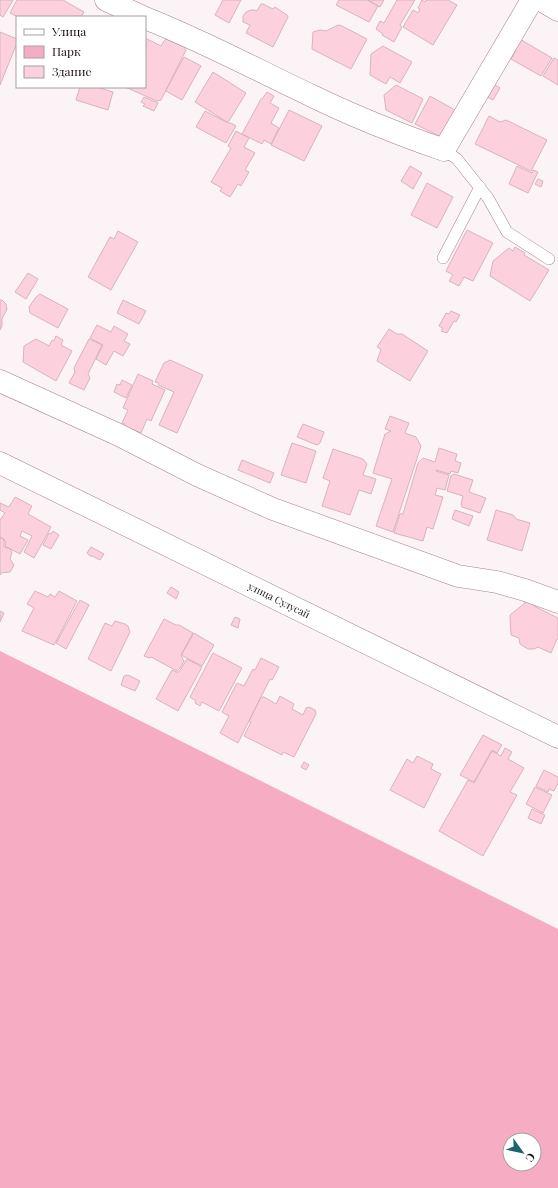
<svg xmlns="http://www.w3.org/2000/svg" width="558" height="1188" font-family="'Playfair Display',serif">
  <style>
    .green { fill: #f6acc3; fill-rule: evenodd }
    .building { fill: #fcd0dd; stroke: #d8b4be }
    .lines { fill: none; stroke-linecap: round; stroke-linejoin: round }
    .lane-casing { stroke: #a5838d; stroke-width: 12 }
    .street-casing { stroke: #a5838d; stroke-width: 23 }
    .secondary-casing { stroke: #a5838d; stroke-width: 23 }
    .lane { stroke: #fff; stroke-width: 11 }
    .street { stroke: #fff; stroke-width: 22 }
    .secondary { stroke: #fff; stroke-width: 22 }
    .labels { text-anchor: middle; stroke-width: 4; stroke-linejoin: round; paint-order: stroke }
    .street-label { font-size: 10px; fill: #1b0f13; stroke: #fff }
  </style>
  <rect width="100%" height="100%" fill="#fbf3f5"/>
  <!-- green -->
  <path class="green" d="M0,651L558,929V1188H0ZM510,1140H534V1164H510Z"/>
  <!-- building -->
  <path class="building" d="M0,0H13L3,17L0,15Z
    M17,0H63L84,12L81,17H18L10,13Z
    M223,0H241L229,23L215,15Z
    M339,0H367L378,6L369,22L336,5Z
    M368,0H384L380,7Z
    M397,0H415L400,25L402,27L394,42L382,35L383,34L376,29L380,21L384,23Z
    M422,0L425,2L426,0H448L457,5L433,45L403,27L413,10L418,13L420,9L418,8Z
    M261,4H263L273,9L275,7L287,15L288,17L273,47L246,33L250,25L243,22V16L246,12L251,10H254L257,11Z
    M338,25L342,26L367,39L351,69L312,49L313,32L320,30L326,31Z
    M0,32L17,39V43L0,85Z
    M145,38L161,46L164,41L166,39L184,47L186,50L161,100L157,101L125,87H145Z
    M518,38L552,58L541,76L511,59L516,50L512,48Z
    M383,46L412,62L400,83L390,77L386,84L370,75L371,54Z
    M184,57L201,66L182,100L166,91V90Z
    M554,58L558,60V85L543,76Z
    M213,72L246,93L229,121L227,122L195,102Z
    M490,82L500,88L493,100L483,95Z
    M396,85L423,99L412,123L386,110L384,95Z
    M80,87H97L113,92L108,110L76,100Z
    M267,92L274,96L270,103L279,108L271,123L279,128L271,144L264,140L262,144L242,134L261,99H262Z
    M430,96L455,110L441,137L415,124Z
    M144,97L158,103L154,111L143,106L145,104L141,102Z
    M289,110L322,126L304,161L271,145Z
    M205,111L228,123H231L236,126L226,143L196,127Z
    M489,116L500,122L506,120L547,140L531,171L475,144Z
    M236,131L249,138L244,147L255,153L245,170L249,172L241,186L238,184L230,197L220,191L222,188L211,182L231,148L228,146Z
    M410,166L422,173L413,189L401,181Z
    M517,166L532,173L533,170L538,172L528,193L509,184Z
    M538,179L543,181L541,187L535,184Z
    M427,183L453,197L437,228L411,215Z
    M467,230L493,243L473,281L464,277L459,286L449,281L453,275L446,271Z
    M118,231L138,242L111,290L88,277L110,237L114,239Z
    M515,247L525,253L524,255L549,270L530,301L490,276L493,261L509,248L513,251Z
    M28,273L38,279L26,299L15,292Z
    M40,294L68,309L58,328L30,313L29,307L36,297Z
    M0,300H2L6,304L7,309L2,319V326L0,330Z
    M123,300L146,311L139,324L117,313Z
    M451,311L460,315L456,322L454,321L447,333L441,331L443,328L439,326L446,313L449,314Z
    M97,325L111,332L114,326L128,334L124,341L130,344L123,356L114,351L106,365L96,359L103,345L90,338Z
    M389,329L397,334H402L428,351L410,381L377,361L381,349L377,347Z
    M56,336L63,340L61,345L72,351L56,381L23,362L24,346L36,339L49,346L52,340L54,341Z
    M89,339L102,345L88,374L90,378L84,390L69,383L75,372L74,368Z
    M170,360L203,375L177,433L159,425L174,392L158,385L159,383L155,382L164,363Z
    M138,374L153,381L152,384L165,390L151,421L147,419L141,433L124,426L125,424L122,423L128,410L123,408Z
    M122,380L132,385L126,398L114,392L117,384L120,385Z
    M390,416L409,423L405,433L416,437L421,446L393,532L376,526L392,479L373,473L385,434L391,431L385,429Z
    M303,424L324,432L320,443L317,445L297,437Z
    M292,443L316,451L306,483L281,475Z
    M439,448L457,454L455,461L461,463L458,473L451,471L450,474L436,470V471L449,475L445,490L437,488L435,495L443,497L433,529L427,527L423,541L394,533L400,514H403L418,463L423,458L435,462Z
    M333,449L363,459L367,464L363,475L376,479L371,494L359,490L350,515L322,506L330,481L323,478Z
    M242,460L274,473L270,483L238,470Z
    M454,474L473,480L469,492L486,498L480,513L462,507L461,504L463,496L447,491L451,476Z
    M15,497L32,506L28,514L51,527L34,558L24,552L32,536L22,531L20,536L28,540L20,554L5,546L6,543L4,539L0,537V520L5,513L0,510V503L9,507Z
    M455,510L473,516L469,526L452,519Z
    M496,510L513,515L516,519L530,523L522,551L487,540Z
    M53,531L59,535L51,549L43,545L49,533L51,534Z
    M0,537L4,540V547L10,549L12,552L10,559L14,565L10,572L1,573L0,575Z
    M91,547L104,554L100,560L92,556H90L87,553Z
    M171,587L179,592L176,599L167,593Z
    M35,591L48,597L50,594L55,597L59,591L77,601L54,645L22,631L34,608L27,604Z
    M527,596L536,601L534,606L558,618V639H557L551,653L538,647L534,649H528L520,644L519,638L511,635L510,615L524,604Z
    M80,600L89,605L66,649L56,643Z
    M0,611L4,613L0,622Z
    M235,617L240,619L238,628L231,625Z
    M164,619L176,625H179L193,633L181,655L184,661L180,668L177,671L151,657L149,658L144,656Z
    M115,621L125,624L128,626L130,632L111,671L88,659L105,623L112,626Z
    M194,633L214,645L202,666L183,656L182,654Z
    M213,653L242,668L219,711L202,702L200,706L195,703L196,701L190,697Z
    M261,658L279,667L272,680L270,679L238,743L220,733L229,716L222,712L237,683L244,686L253,669L255,670Z
    M187,659L202,667L178,711L156,699L172,670L176,672H179Z
    M128,675L140,681L135,691L121,685L124,676Z
    M280,696L294,704L292,709L303,715L306,708L309,707L315,710L316,714L294,757L283,752L282,755L244,736L251,722L249,721L261,697H264L276,704Z
    M483,735L502,745L497,753L492,750L474,782L460,775Z
    M505,748L512,752L508,759L524,768L510,792L517,795L483,856L439,831L468,780L474,783L492,751L501,756Z
    M417,756L433,764L431,769L441,774L424,808L390,790L407,759L413,763Z
    M304,762L309,765L306,770L301,767Z
    M544,770L558,777V783L554,791L549,789L548,792L536,786Z
    M535,787L552,795L543,813L526,804Z
    M532,809L545,815L541,824L528,818Z"/>
  <g class="lines">
    <!-- lane casing -->
    <g class="lane-casing">
      <path id="lane" d="M444,150L457,159L488,198L507,232L549,259
        M443,258L480,187"/>
    </g>
    <!-- street casing -->
    <g class="street-casing">
      <path id="street" d="M106,0L143,17
        M541,0L558,10
        M145,18C201,40 255,69 310,95C353,116 398,134 444,150L532,0
        M0,381L119,435L197,475L273,509L458,576L497,582L525,590L558,602"/>
    </g>
    <!-- secondary casing -->
    <g class="secondary-casing">
      <g id="secondary">
        <path id="s1" d="M0,463L558,737"/>
      </g>
    </g>
    <!-- lane -->
    <use href="#lane" class="lane"/>
    <!-- street -->
    <use href="#street" class="street"/>
    <!-- secondary -->
    <use href="#secondary" class="secondary"/>
  </g>
  <g class="labels">
    <!-- street labels -->
    <g class="street-label">
      <text dy="4" stroke="none"><textPath href="#s1" startOffset="311">улица Сулусай</textPath></text>
    </g>
  </g>
  <!-- legend -->
  <rect x="16" y="16" width="130" height="72" fill="#ffffff" stroke="#a49fa1"/>
  <rect x="24" y="29" width="20" height="6" fill="#ffffff" stroke="#a49fa1"/>
  <text x="52" y="36" font-size="12" fill="#1b0f13">Улица</text>
  <rect x="24" y="46" width="20" height="12" fill="#f6acc3" stroke="#a49fa1"/>
  <text x="52" y="56" font-size="12" fill="#1b0f13">Парк</text>
  <rect x="24" y="66" width="20" height="12" fill="#fcd0dd" stroke="#a49fa1"/>
  <text x="52" y="76" font-size="12" fill="#1b0f13">Здание</text>
  <!-- north arrow -->
  <g transform="translate(522 1152) rotate(123)"><circle r="19" fill="#ffffff" stroke="#a49fa1"/>
  <path d="M0-3L7 15L0 10L-7 15Z" fill="#19646f"/>
  <text y="-6" font-size="11" font-weight="bold" text-anchor="middle" fill="#1b0f13">С</text>
  </g>
</svg>
